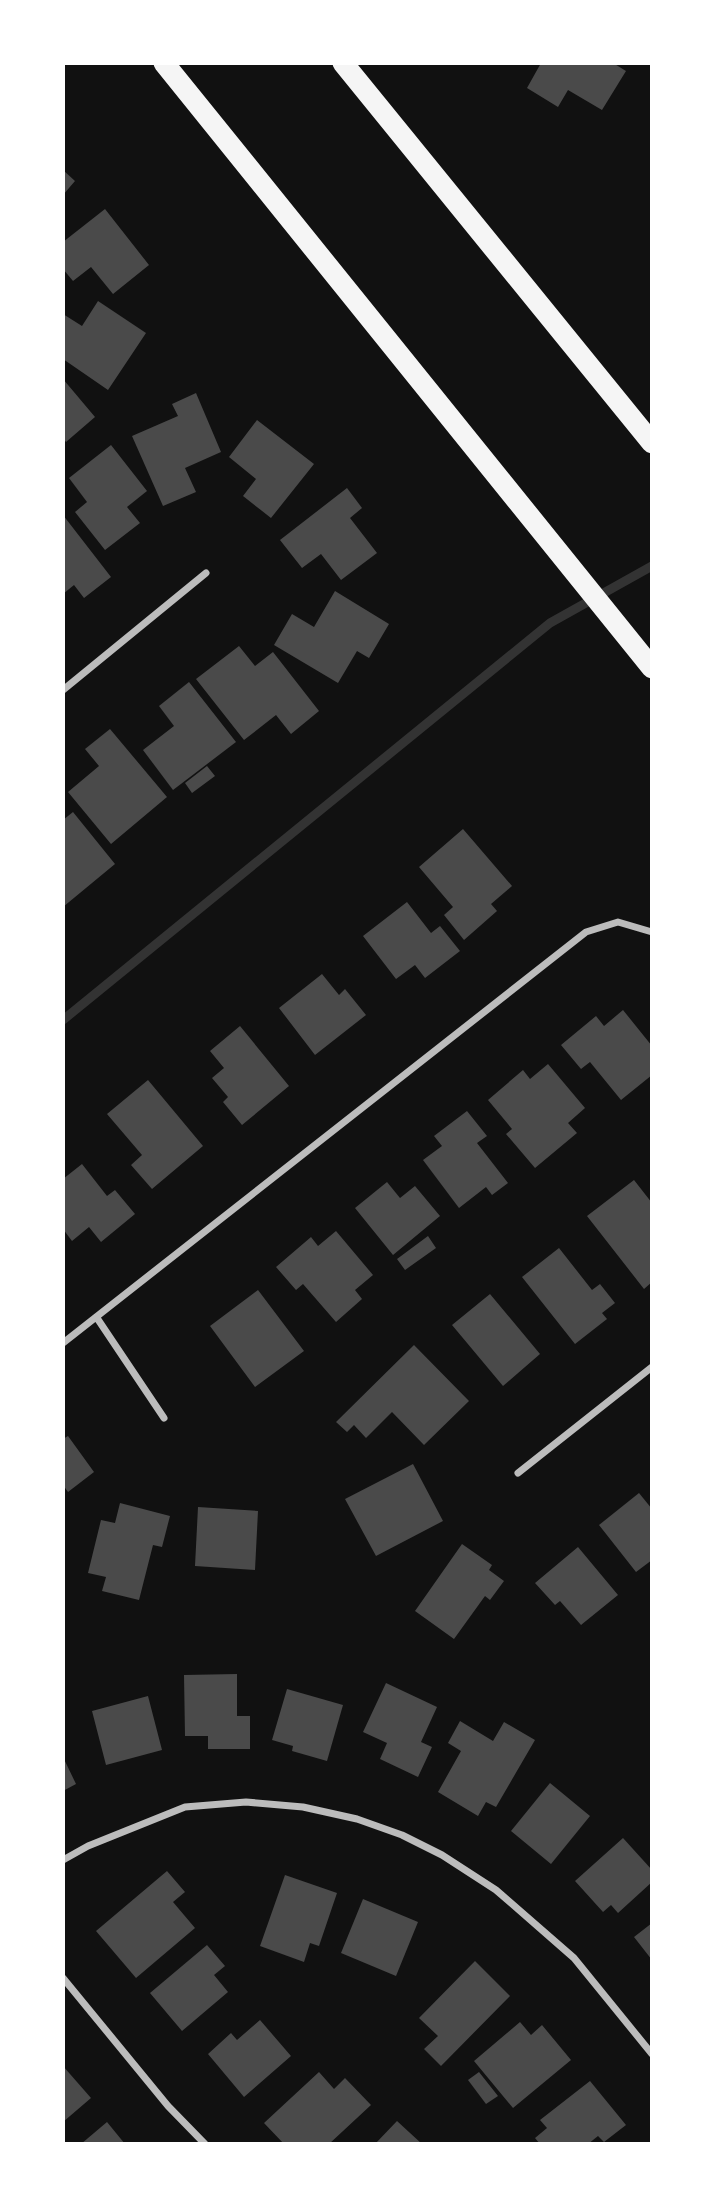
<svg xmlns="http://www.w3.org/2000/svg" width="715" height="2207" font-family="'Sofia Sans Condensed',sans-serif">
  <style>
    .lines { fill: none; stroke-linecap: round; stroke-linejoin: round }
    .stream { stroke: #333; stroke-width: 9 }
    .building { fill: #4a4a4a }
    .minor { stroke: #bcbcbc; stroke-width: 7 }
    .motorway { stroke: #f5f5f5; stroke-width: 21 }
  </style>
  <rect width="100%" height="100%" fill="#111"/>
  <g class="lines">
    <!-- stream -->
    <path class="stream" d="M63,1020L550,623L652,566"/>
  </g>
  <!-- building -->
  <path class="building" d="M541,63H613L626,71L602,110L568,90L558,107L527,88Z
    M63,170L75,181L63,195Z
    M105,209L149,265L113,294L91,267L73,281L63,269V242Z
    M98,301L146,333L108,390L63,359V314L82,326Z
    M63,379L95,417L66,442L63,438Z
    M196,393L221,452L185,468L196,492L163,506L132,436L178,416L172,404Z
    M257,420L314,464L271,518L243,496L256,479L229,457Z
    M111,445L147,491L127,507L140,523L105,550L75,512L87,502L69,478Z
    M347,488L362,508L350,518L377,553L341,580L321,554L302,568L280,540Z
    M63,515L111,577L84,598L74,585L63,594Z
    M335,591L389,624L369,658L357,651L338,683L274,645L292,614L314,627Z
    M239,646L255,666L273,652L319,711L291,734L276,715L244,740L196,679Z
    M189,682L236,742L173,790L143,750L174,726L159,706Z
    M110,729L167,797L111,844L68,792L99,766L85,749Z
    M207,766L215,776L192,793L185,783Z
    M73,812L115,864L63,907V820Z
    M463,829L512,886L491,904L497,911L464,940L444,915L453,907L419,867Z
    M407,902L431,933L440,926L460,951L425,978L415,965L396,979L363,936Z
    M322,974L339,995L345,989L366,1015L315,1055L279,1008Z
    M623,1010L652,1046V1075L621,1100L590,1062L581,1069L561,1045L596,1016L604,1026Z
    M240,1026L289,1086L242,1125L223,1102L228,1097L212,1078L224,1068L210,1051Z
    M548,1064L585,1108L568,1123L577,1133L535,1168L506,1134L512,1129L488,1100L523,1070L530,1079Z
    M148,1080L203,1146L152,1189L131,1165L142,1155L107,1114Z
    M467,1111L487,1136L477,1143L508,1183L492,1195L486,1187L459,1208L423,1160L442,1146L434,1136Z
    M82,1164L107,1196L115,1190L135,1214L101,1242L89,1227L72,1241L63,1229V1179Z
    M634,1180L652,1203V1282L644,1289L587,1216Z
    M387,1182L400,1198L415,1186L440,1216L393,1255L355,1208Z
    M336,1231L373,1275L355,1290L362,1299L336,1322L303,1284L296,1290L276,1267L311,1237L318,1246Z
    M428,1236L436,1248L405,1270L397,1259Z
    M559,1248L592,1290L600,1284L615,1303L602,1313L607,1319L575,1344L522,1277Z
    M258,1290L304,1351L255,1387L210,1326Z
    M490,1294L540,1354L503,1386L452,1325Z
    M414,1345L469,1401L424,1445L392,1412L366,1438L354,1425L347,1432L336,1422Z
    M68,1436L94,1472L68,1492L63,1485V1439Z
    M413,1464L443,1521L376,1556L345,1499Z
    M639,1493L652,1509V1560L636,1572L599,1525Z
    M120,1503L170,1516L162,1547L153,1545L139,1600L102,1591L106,1577L88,1573L101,1520L115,1523Z
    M198,1507L258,1511L255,1570L195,1566Z
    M462,1544L492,1565L489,1570L504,1581L490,1600L485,1596L454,1639L415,1611Z
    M578,1547L618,1595L581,1625L560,1601L555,1605L535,1583Z
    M237,1674V1716H250V1749H208V1736H185L184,1675Z
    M386,1683L437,1707L421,1742L432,1747L418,1777L380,1759L387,1743L363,1732Z
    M287,1689L343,1705L327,1761L292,1751L293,1746L272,1740Z
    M148,1696L162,1750L106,1765L92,1711Z
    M460,1721L493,1741L504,1722L535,1740L496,1807L486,1802L478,1816L438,1792L461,1751L448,1743Z
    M63,1757L76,1784L63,1791Z
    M550,1783L590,1816L551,1864L511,1831Z
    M623,1838L652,1870V1882L618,1913L611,1905L603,1912L575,1881Z
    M167,1871L185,1892L173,1902L195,1928L136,1978L96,1931Z
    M285,1875L337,1893L319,1946L310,1943L304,1962L260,1946Z
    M363,1899L418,1922L396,1976L341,1953Z
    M652,1923V1960L634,1937Z
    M207,1945L225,1966L214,1975L228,1992L182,2031L150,1993Z
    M475,1961L510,1996L441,2066L424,2049L438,2036L419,2018Z
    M260,2020L291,2056L244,2097L208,2054L231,2033L237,2040Z
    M520,2022L531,2035L542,2025L571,2060L513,2108L474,2061Z
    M63,2066L91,2098L63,2122Z
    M319,2072L334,2089L345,2078L371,2105L329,2144H284L264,2123Z
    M479,2072L498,2096L486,2104L468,2080Z
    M590,2081L626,2125L604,2142L598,2136L588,2144H540L535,2138L547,2128L540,2120Z
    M397,2121L422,2144H375Z
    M107,2122L125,2144H81Z"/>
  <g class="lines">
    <!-- minor -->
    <path class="minor" d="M63,690L206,573
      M97,1318L164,1418
      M63,1343L586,932L618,922L652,932
      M518,1473L652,1367
      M63,1860L88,1846L185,1807L246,1802L303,1807L357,1819L402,1835L442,1855L496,1890L574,1958L652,2054
      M63,1978L168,2106L205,2144"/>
    <!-- motorway -->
    <path class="motorway" d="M164,63L652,668
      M343,63L652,443"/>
  </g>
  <!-- border -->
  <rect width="715" height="2207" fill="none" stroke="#ffffff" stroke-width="130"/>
</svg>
